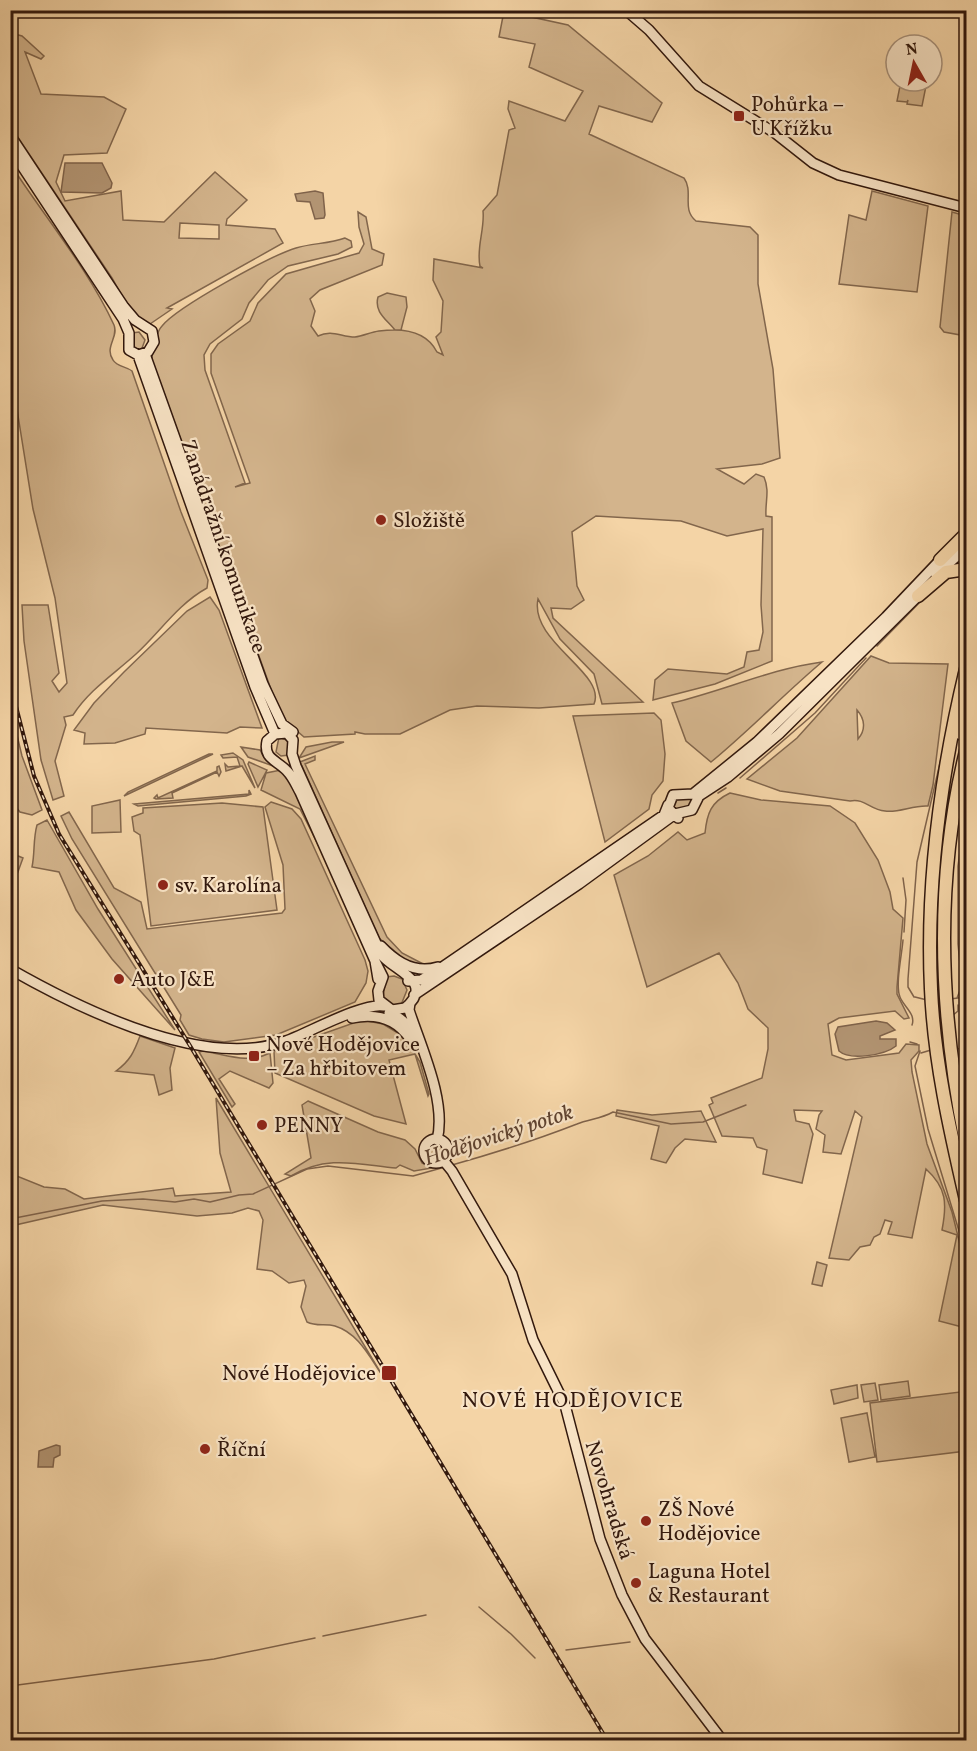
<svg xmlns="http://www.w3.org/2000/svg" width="977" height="1751" font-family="Vollkorn,serif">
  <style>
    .green { fill: #d3b48c; stroke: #82664c; stroke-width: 1.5; fill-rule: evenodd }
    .water { fill: #b29472; stroke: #7f624a; stroke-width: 1.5 }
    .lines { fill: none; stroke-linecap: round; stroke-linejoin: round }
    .stream { stroke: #7f624a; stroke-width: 1.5 }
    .secondary-casing { stroke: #32180d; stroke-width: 12 }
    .motorway-casing { stroke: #32180d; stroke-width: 15 }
    .secondary { stroke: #f8e3c5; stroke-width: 9 }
    .motorway { stroke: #f4d4a6; stroke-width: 12 }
    .rail-casing { stroke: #32180d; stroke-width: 4 }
    .rail { stroke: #f8e3c5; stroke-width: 1.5; stroke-dasharray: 4.5; stroke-linecap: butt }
    .poi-dot { fill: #8f2418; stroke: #f8e3c5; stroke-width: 2 }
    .labels { text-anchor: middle; stroke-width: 4.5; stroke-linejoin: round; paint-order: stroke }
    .poi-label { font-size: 21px; fill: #32180d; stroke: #f8e3c5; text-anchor: start }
    .street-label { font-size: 21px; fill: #32180d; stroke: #f8e3c5 }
    .water-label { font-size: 22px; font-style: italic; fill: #5f4330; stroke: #f8e3c5 }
    .neighbourhood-label { font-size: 22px; letter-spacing: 1.5px; fill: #32180d; stroke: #f8e3c5 }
  </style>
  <rect width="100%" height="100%" fill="#f4d4a6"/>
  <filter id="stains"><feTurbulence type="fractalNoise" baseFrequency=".00333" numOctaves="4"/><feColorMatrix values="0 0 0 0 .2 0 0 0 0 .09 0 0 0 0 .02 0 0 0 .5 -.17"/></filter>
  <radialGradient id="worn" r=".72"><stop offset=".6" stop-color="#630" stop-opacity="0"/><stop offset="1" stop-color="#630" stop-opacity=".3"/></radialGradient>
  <!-- green -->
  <path class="green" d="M504,11L568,25L662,103L652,122L599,106L589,134L684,178C694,192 681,209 696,221L750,227L758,235V284L773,369L780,458L762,464L717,469L744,484L756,474L764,477C770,491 765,502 766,516L772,517V661L715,684L653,700L655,680L668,669L727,674L744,667L747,652L759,650L763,632L761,605L763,529L727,536L681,521L596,516L572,532L577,586L584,600L571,609L551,608L553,618L643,702L602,704L594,674L560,639L538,599C529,642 607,673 594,704L539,708L477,706L450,710L400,734H365L355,732V734L304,737L281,717L152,360C152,352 156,332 162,326C177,307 270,256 296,248C312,243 329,244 345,238L351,241L352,247L338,254L288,266L268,280L249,303L242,319L210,344L204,355L205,370L245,483L235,487L250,483L249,480L211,373V354L218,344L250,321L258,303L286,274L359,253L364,244L359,227L358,212L366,217L372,249L384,254L382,265L320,290L310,299L315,311L311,326L318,336C332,329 341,337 355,337C363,336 371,332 379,331C401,328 426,330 437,352L443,355L436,337L441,332L443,301L433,280L434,259L483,268L480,266C476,248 485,229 483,211L497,195L509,130L515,128L508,109L509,101L565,121L583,91L529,67L535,44L499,37Z
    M11,33L22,36L44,56L41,59L25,52L41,94L104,97L126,109L107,153L64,155L56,182L65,201L121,191L123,220L164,222L215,172L247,200L227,219L226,225L275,229L283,243L167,308L172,309L150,324L141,321L131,312L112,278L11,127ZM180,223L219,225V239L179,238Z
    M901,81H927L922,106L907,104L908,100L907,102L897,101Z
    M11,165C44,216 89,270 114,325C119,337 104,347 113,360C117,367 126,366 132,371L181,512L208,580L207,588C178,604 160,632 136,654C114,674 89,690 73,715L64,717L66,725L55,761L64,796L53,800L41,760L24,641L22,605H48L59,673L52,681L59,692L67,683L55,598L33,509L11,372Z
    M872,191L928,206L917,292L839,284L849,215L866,220Z
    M952,212L966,216V336L944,332L940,327Z
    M387,293L406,297L407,307L401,330H395C386,319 374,312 378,297Z
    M139,332L145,340L141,351L134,349L132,333Z
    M210,597L219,610L262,728L240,727L227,733L146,728L145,734L115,743L84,744L85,733L74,730L94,703L124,672L187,611Z
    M871,656L889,663L948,664L933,785L928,806C913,805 899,813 885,811C870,810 865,798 850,801L780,791L747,779L797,738ZM857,710C865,719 866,730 858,739Z
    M822,662C784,694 750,730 711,762L686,741L672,703C723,691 770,669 822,662Z
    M10,706L22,756L42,810L32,815L20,812L11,801Z
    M654,713L661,720L665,754L663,781L652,795L649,809L605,842L573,716Z
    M279,737L289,741V755L281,756L276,752Z
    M332,742H344L299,758L306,747Z
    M241,747L260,750L265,759L276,767L248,757Z
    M233,753L243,760L255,788L242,766L226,771L225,764L228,767L240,766L237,757L223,758L221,755Z
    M209,754H213L124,796L128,792Z
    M315,756V760L305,764L387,937L402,953L427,966L410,964L379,938L302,766L300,762Z
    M249,762L267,770L258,787L248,764Z
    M219,766L221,772L219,776L217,772L172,793L173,798L156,799L154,798L157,795L158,798L217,771V767Z
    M281,770L287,775L328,864L300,809L261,790L266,773Z
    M249,790L251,794L246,796L138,806L134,804L249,794Z
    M730,793L761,800L830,806L855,823L878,860L890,892L893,909L903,918L897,987V994L909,1018L904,1019L895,1011L839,1018L828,1024L832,1055L846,1060L899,1053L906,1044L919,1045V1051L911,1060L912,1072L927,1144L952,1212L966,1269V1284L960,1309L964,1312L966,1304V1328L939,1321L957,1235L942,1230C947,1204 947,1188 926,1169L912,1238L888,1234L892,1222L885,1220L880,1234L874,1237L870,1245L860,1247L849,1260L829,1258L862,1117L855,1111L841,1154L823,1152L825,1135L816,1129L819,1115L822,1111L794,1110L796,1121L809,1124L813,1134L802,1183L763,1174L767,1150L757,1147L753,1138L722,1136L709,1105L713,1103L711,1098L762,1078L768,1049V1028L748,1009L738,983L719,953L647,987L614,875L648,856L678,832L687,840L705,833C707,813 711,802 730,793Z
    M682,797L691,798V807L678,811L673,808L676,799Z
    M120,800L121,832L92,833V806Z
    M271,802L292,809L301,819L365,960L368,971L366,983L355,1002L276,1035L224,1042L202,1039L189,1035L180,1020L181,1015L72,839L61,816L69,812L114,888L141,902L147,929L282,913L285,909L283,865L265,807Z
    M222,803L263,807L277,910L151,926L140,835L134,831L132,817L143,813V808Z
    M47,820L98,909L175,1030L112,959L76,910L59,872L32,867C35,853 33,839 37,825Z
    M11,853L23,858L15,880L11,878Z
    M394,976L402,979L407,990L401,1005L394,1006L383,997L386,977Z
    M362,1020L383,1024L396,1032L401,1031L420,1062L429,1094L428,1096L415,1054L389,1060L406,1124L374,1116L275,1073L274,1051Z
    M140,1036L175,1048L170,1068L172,1090L159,1095L154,1075L116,1071C130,1061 134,1052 140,1036Z
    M203,1051C228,1055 248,1064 270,1053L273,1083L269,1088L230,1071L219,1079L235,1104L232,1107L199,1052Z
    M216,1098L382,1375C369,1356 358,1333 335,1326C325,1323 317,1327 307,1322L301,1307L306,1286L304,1280L289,1283L272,1271L257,1269L263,1220L259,1211L248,1208L232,1213L197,1216L103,1205L11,1226L12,1174L44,1187L65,1189L84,1199L173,1188L175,1196L231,1192L220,1153Z
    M308,1101L378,1132L405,1140L415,1149L422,1163L432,1168L414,1171L400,1165L396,1168C356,1164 327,1155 291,1176L285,1174L311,1158L302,1105Z
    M617,1110L652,1115L701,1111L716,1142L685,1139L675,1148L666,1163L651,1159L659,1126L616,1116Z
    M427 1151a8 8 0 1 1 16 0a8 8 0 1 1-16 0Z
    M817,1262L827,1265L822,1286L812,1284Z
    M908,1381L910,1396L881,1400L879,1385Z
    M875,1383L878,1400L864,1402L861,1385Z
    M857,1385L858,1398L834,1404L831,1390Z
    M960,1392L966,1451L877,1462L870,1403Z
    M867,1413L875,1457L849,1462L841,1418Z"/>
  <!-- water -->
  <path class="water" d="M65,163H102L112,183L111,188L102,193L61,192Z
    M315,191L323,193L325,215L324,218L315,219L310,202L297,201L295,194Z
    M876,1021L887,1023L895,1030L880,1036V1039H896V1046C885,1055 850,1061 839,1051L835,1034L838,1027Z
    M56,1445L60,1446V1455L54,1458L53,1467H38L39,1451Z"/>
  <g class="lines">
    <!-- stream -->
    <path class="stream" d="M877,646L921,601
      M958,675L966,644
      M740,778L815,713L866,658
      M718,793L726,788
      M903,878L906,900L904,932
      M903,940C902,954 895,985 900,997C904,1007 916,1014 912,1025
      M914,997L908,987V979L917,862L943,750
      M915,997L927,1000
      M957,998L962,985L958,944V866L966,807
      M950,999L966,997
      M952,1016L958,1011V1005
      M910,1042L917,1044
      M956,1048L966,1051
      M920,1051L915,1066L928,1129L966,1254
      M921,1053L931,1050
      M452,1165C495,1153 536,1140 577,1124C589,1119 601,1119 613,1112L671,1124L703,1122L746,1105
      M10,1219L102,1201L143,1199L175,1202L194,1199L210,1202L239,1195L253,1194L307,1169L328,1166L413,1176L445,1167
      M964,1329L966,1330
      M479,1607L511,1634L535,1658
      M323,1636L426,1615
      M566,1650L630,1642
      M10,1686L214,1659L315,1638"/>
    <!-- secondary casing -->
    <g class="secondary-casing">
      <path id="secondary" d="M626,10L649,30L699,86L775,133L813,163L839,175L966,208
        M10,135L124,307L135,320L152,331L154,342L148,352L138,355L129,350V333L123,319L10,148
        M145,354L263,684L282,724L293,732
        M139,358L255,687L275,734
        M936,575L966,548
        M678,818L668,808L673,795L693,794L757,742L886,617L943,557
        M381,946C396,962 416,974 438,967
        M375,961L383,977L378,991L379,1000L392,1010L405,1008C437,981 391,970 381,954L296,766L292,754L293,740L287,733L275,734L267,741C263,759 277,760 287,771C293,777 296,785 300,792L375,961L378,979
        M10,969C82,1010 204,1070 286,1041C308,1033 364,1002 384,1006
        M408,981L421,980L441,968L664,815L668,805
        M414,995L579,884L675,814L692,810L699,796L728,777L779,734L921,593
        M410,1003L409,1010C421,1047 447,1102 437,1140
        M389,1013C406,1018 412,1033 421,1047
        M352,1018C376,1013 396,1018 410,1039
        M424 1151a12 12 0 1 1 24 0a12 12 0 1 1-24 0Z
        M443,1160L452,1171L512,1274L533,1340L565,1405L600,1539L622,1595L645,1639L722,1740"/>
    </g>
    <!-- motorway casing -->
    <g class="motorway-casing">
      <path id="motorway" d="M940,560L966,534
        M918,596L946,572L966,569
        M966,669C941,773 926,882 931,989C934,1060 950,1131 966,1200
        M960,733L966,711
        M966,751C934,881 939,1012 966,1143"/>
    </g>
    <!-- secondary -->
    <use href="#secondary" class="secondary"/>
    <!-- motorway -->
    <use href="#motorway" class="motorway"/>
    <!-- rail casing -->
    <g class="rail-casing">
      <path id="rail" d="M10,683L34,776L59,834L189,1044L607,1740"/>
    </g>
    <!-- rail -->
    <use href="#rail" class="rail"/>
  </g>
  <!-- markers -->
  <g class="poi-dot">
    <rect x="733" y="110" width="12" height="12" rx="3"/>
    <circle cx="381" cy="520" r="6"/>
    <circle cx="163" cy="885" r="6"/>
    <circle cx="119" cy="979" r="6"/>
    <rect x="248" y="1050" width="12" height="12" rx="3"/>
    <circle cx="262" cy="1125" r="6"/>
    <rect x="381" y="1365" width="16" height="16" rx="3"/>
    <circle cx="205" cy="1449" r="6"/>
    <circle cx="646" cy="1521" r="6"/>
    <circle cx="636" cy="1583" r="6"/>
  </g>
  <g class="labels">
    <!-- poi labels -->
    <g class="poi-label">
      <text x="751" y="111">Pohůrka –<tspan x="751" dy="24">U Křížku</tspan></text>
      <text x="393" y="527">Složiště</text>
      <text x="175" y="892">sv. Karolína</text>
      <text x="131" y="986">Auto J&amp;E</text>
      <text x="266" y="1051">Nové Hodějovice<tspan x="266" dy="24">– Za hřbitovem</tspan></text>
      <text x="274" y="1132">PENNY</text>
      <text x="376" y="1380" text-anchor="end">Nové Hodějovice</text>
      <text x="217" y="1456">Říční</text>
      <text x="658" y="1516">ZŠ Nové<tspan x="658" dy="24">Hodějovice</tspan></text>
      <text x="648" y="1578">Laguna Hotel<tspan x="648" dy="24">&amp; Restaurant</tspan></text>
    </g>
    <!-- street labels -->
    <g class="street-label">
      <text transform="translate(224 546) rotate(71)" y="7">Zanádražní komunikace</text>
      <text transform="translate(610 1500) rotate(73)" y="7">Novohradská</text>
    </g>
    <!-- water labels -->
    <g class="water-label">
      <text transform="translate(498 1134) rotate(-18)" y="8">Hodějovický potok</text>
    </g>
    <!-- neighbourhood labels -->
    <g class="neighbourhood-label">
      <text x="573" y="1407">NOVÉ HODĚJOVICE</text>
    </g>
  </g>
  <!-- margin -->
  <rect width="977" height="1751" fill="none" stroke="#f4d4a6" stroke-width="36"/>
  <rect x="12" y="12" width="953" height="1727" fill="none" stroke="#32180d" stroke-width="3"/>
  <rect x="18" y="18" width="941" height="1715" fill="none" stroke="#32180d" stroke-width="1.5"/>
  <!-- north arrow -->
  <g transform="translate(914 63) rotate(351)"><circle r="28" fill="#f8e3c5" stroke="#a9927b" stroke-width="1.5"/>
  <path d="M0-4.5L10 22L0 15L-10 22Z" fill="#8f2418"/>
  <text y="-9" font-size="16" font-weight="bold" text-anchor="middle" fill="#32180d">N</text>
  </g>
  <rect width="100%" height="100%" filter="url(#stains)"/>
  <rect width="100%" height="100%" fill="url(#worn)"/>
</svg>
